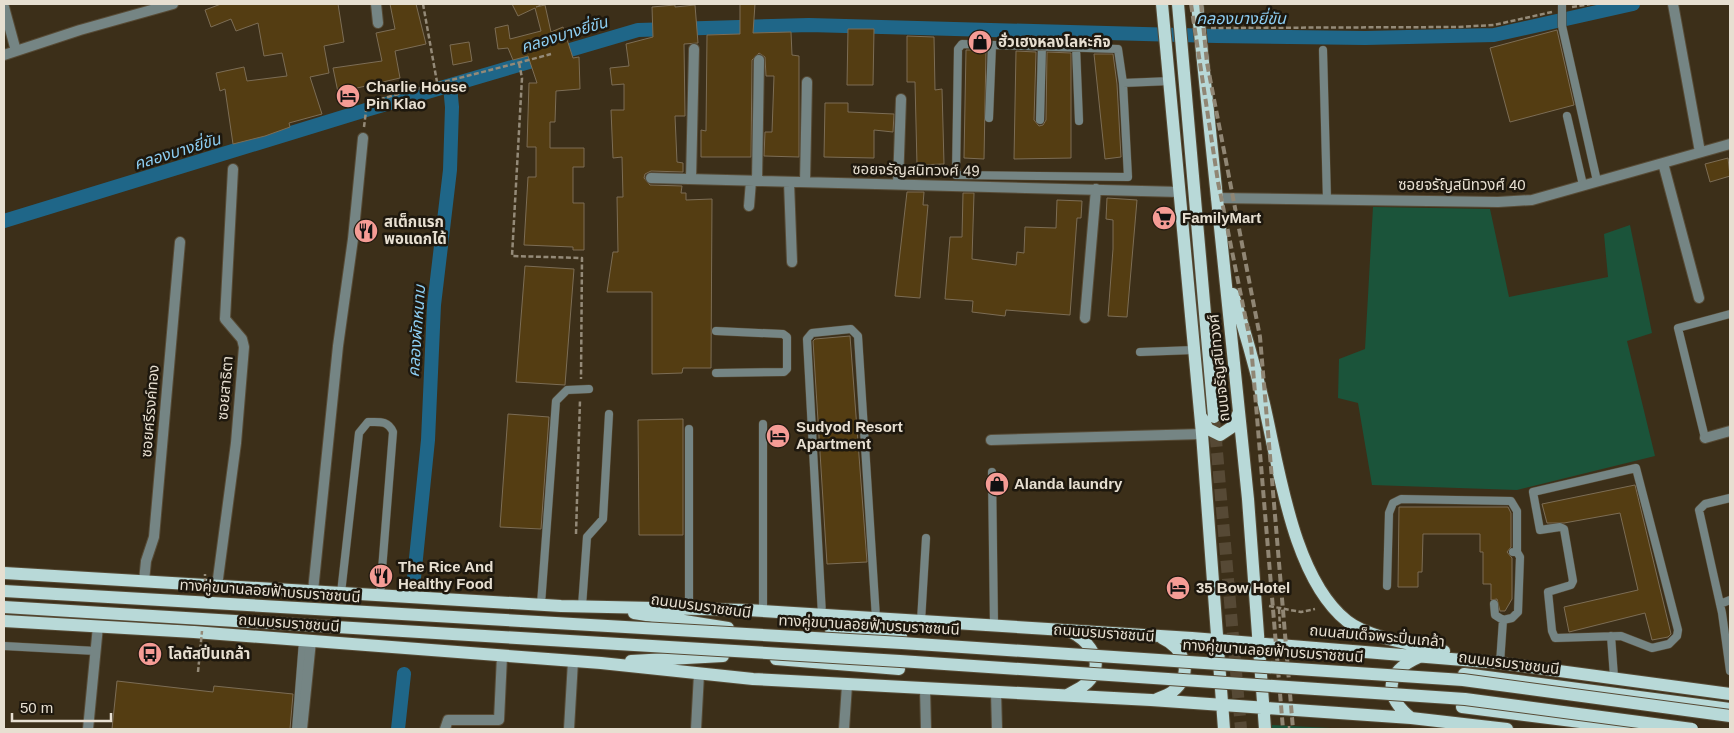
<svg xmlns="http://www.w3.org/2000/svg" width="1734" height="733" font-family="Arial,'Noto Sans Thai',sans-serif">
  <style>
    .green { fill: #1b543a }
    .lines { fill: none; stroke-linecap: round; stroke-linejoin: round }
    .canal { stroke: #1f6688; stroke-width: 14 }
    .building { fill: #543d12; stroke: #7c6d55 }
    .primary-tunnel { stroke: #564935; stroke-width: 12; stroke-dasharray: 12 6; stroke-linecap: butt }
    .service-casing { stroke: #574b36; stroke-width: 9 }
    .minor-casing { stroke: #574b36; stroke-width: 12 }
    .primary-casing { stroke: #574b36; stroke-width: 14 }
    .path { stroke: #948a78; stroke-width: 2.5; stroke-dasharray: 5 2.5; stroke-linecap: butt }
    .service { stroke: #758584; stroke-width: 8 }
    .minor { stroke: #758584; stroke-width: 10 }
    .primary { stroke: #b8d9d8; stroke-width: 12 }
    .rail { stroke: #908674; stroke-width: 4; stroke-dasharray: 8 4; stroke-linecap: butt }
    .primary-bridge-casing { stroke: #574b36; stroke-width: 14; stroke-linecap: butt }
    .path-bridge { stroke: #948a78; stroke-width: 2.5; stroke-dasharray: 5 2.5; stroke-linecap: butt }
    .primary-bridge { stroke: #b8d9d8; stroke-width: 12 }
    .labels { text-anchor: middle; stroke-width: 5; stroke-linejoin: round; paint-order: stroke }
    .poi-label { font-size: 15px; font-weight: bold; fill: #e7dfd1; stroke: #1e180e; text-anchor: start }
    .street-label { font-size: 15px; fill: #e7dfd1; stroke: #1e180e }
    .water-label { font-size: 16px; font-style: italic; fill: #8dcef3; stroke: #1e180e }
  </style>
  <rect width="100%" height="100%" fill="#3c2f19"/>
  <!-- green -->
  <path class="green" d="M1373,207L1490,209L1509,297L1608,277L1604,234L1630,225L1652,333L1627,341L1655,456L1517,490L1372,485L1358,403L1338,398L1339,359L1365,349Z
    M1272,725L1350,729H1272Z"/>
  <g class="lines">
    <!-- canal -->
    <path class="canal" d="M4,221L366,110L638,30L809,25L1216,36L1365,38L1494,35L1633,4
      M414,578L428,440L434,305L450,170L452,107L450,86
      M398,729L404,674"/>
  </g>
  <!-- building -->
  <path class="building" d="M221,4H338L344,42L324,46L329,73L310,77L322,114L289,123L290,127L265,136L233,144L225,89L220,91L216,73L244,67L247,81L287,76L282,53L264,56L258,23L236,31L231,19L211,27L205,10Z
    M390,4H416L426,44L395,51L400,78L357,88L358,93L339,97L333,68L382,61L376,33L395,29Z
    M512,4H543L536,7L545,5L551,32L563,27L573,58L579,57L580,89L556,91L555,122H550V148H584V167H573V203H584V250H573V247L524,245L528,177H536V147H527L529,83H537L528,56L513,60L508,48L498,49L495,28L508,25L510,39L541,31L535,8L518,16Z
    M740,4H755L753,33L791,32L792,55L799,56V157L764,156L765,132H772L774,76H766L765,57L759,53L752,60L751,157H701V130L706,131L707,35L740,34Z
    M675,5V7L695,5L698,43L684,44L685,116H675L677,162L683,163V172L651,171L645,174L644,178L650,185L682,186L681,193H686V200L712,199L711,368H683L682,373L652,374V292H607L613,252H618L617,197H623L622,157L613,158L611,110H624V84L612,85L610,68L629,66L626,44L653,37L652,7Z
    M848,29H874L873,85H847Z
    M1557,30L1574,105L1510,122L1490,48Z
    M907,36L934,37L935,90L942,89L944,164L917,165L915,82H907Z
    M469,42L472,61L453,65L450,45Z
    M966,50H986L984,159L964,158Z
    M1016,51L1036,52L1034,120L1039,126L1043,125L1046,120L1047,52L1071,53V158L1014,159Z
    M1094,54H1113L1117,84L1121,157L1105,159Z
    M825,103H848V112L894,114L893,132L874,130V158L824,157Z
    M1728,158L1730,176L1710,182L1705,164Z
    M907,192H924L923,205H928L920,298L895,296Z
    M963,193H974L972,259L1016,265L1017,252L1024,253L1025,227L1056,228L1057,200L1082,201L1081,218H1077L1070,315L1006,310L1005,316L972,312L973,301L945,299L950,237H962Z
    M1107,198L1137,200L1127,317L1108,316L1113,249V220L1106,219Z
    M525,266L574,269L565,385L516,382Z
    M850,336L867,562L827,564L813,341L815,339Z
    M508,414L549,417L541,529L500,527Z
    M683,419V535H639L638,420Z
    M1635,485L1671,634L1668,637L1652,640L1645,613L1569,632L1564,607L1638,590L1620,513L1564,523H1547L1542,504Z
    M1399,507H1508L1511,513V547L1507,552L1512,558V599L1505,611H1500L1497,599L1491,600V584H1483V552H1480V534H1423L1422,572H1418V587H1398Z
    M117,681L213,692L214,686L293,694L290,729H112Z"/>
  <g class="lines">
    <!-- primary-tunnel -->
    <path class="primary-tunnel" d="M1214,417L1241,729"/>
    <!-- service casing -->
    <g class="service-casing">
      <path id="service" d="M1562,4V26L1597,181
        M962,44L1118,49L1123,83L1128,177L956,175L958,49Z
        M1076,47L1079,121
        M1323,50L1327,200
        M1123,83L1171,81
        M1567,116L1583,185
        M989,118L992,45
        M1040,120L1042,46
        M716,331L783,334L787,337V369L784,372L716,373
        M1140,352L1194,350
        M1705,438L1678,328L1730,314
        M1636,468L1678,630L1677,636L1669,644L1652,648L1621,636L1555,638L1552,631L1548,592L1571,585L1573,581L1564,529L1560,527L1540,530L1533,492Z
        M992,472L994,626
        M1730,498L1705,504L1699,510L1722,613L1730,671
        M1387,586L1389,513L1393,503L1401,499L1511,501L1517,511V552
        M341,593L359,433L368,422C379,422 388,420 393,432L380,595
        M541,604L556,401L567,390L589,389
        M1494,604L1495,615L1503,620L1512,618L1518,612L1520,557L1517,552H1513
        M1720,604L1730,600
        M582,606L587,537L603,519L609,414
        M689,608V429
        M763,611V424
        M822,615L807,339L812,333L851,329L858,336L876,618
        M921,621L926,538
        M1611,636L1614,677
        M4,646L96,651
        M1500,663L1503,620
        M296,729L303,641"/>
    </g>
    <!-- minor casing -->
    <g class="minor-casing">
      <path id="minor" d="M376,4L378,23
        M1673,4L1700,152
        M4,7L16,51
        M4,55L80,30L173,4
        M1663,163L1699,298
        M651,178L1180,192
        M691,179L694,49
        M757,181L759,60
        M789,182L792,262
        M805,182L807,82
        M898,184L901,99
        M1216,198L1498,202L1532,200L1730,144
        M749,206L751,181
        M1085,318L1096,189
        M1705,438L1730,431
        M991,440L1202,434
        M144,581L146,561L154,537L180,242
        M217,586L236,443L244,347L242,339L225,319L233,169
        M313,591L338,346L353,239L363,138
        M925,689L926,729
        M996,692L997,729
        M88,729L98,626
        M302,729L311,641
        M445,729L448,720H499L502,656
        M569,729L573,661
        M696,729L699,674
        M844,729L847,685"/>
    </g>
    <!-- primary casing -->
    <g class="primary-casing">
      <path id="primary" d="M1162,4L1202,434L1224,729
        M1178,4L1214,417
        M1197,4L1248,499L1265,729
        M1233,294C1245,331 1255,367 1264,404C1279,468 1293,578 1347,621C1368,638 1417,645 1444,651
        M1202,418L1208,429L1220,435L1232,427L1239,412
        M4,573L561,606L747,610L1192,638L1500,663L1730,694
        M634,613L728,628
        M4,621L194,632L601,663L753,679L1151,700L1411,718L1507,729
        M831,633L901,636
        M776,659L899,669
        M631,661L723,656
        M1464,674L1730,709
        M1067,695C1077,690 1090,684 1094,673C1101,655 1085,639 1071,632
        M1157,699C1162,697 1168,695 1172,692C1195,675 1184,648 1162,638
        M1462,707L1636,729
        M1411,718C1383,695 1385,672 1419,657"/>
    </g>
    <!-- path -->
    <path class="path" d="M423,4L437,82
      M1572,7L1590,4
      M1211,28L1457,27L1494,25L1552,12
      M519,63L522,78L512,256L582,258L581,379
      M364,127L367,103C428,85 489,71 551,54
      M576,534L580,400
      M1269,606L1301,612L1315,609
      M1279,609L1280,628
      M1289,726V729"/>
    <!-- service -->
    <use href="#service" class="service"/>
    <!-- minor -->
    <use href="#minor" class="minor"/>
    <!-- primary -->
    <use href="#primary" class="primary"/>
    <!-- rail -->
    <path class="rail" d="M1191,4L1218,182L1251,345L1283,729
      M1201,4L1207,63L1260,337L1293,729"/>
    <!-- primary-bridge casing -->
    <g class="primary-bridge-casing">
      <path id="primary-bridge" d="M4,591L902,643L1463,680L1730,716
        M4,607L900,661L1465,699L1692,729"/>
    </g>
    <!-- path-bridge -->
    <path class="path-bridge" d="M205,591V574
      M198,672L202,631"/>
    <!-- primary-bridge -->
    <use href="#primary-bridge" class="primary-bridge"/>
  </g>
  <!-- icons -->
  <defs>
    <g id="shop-disc" transform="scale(1.25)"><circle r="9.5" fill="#f59c95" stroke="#1e180e"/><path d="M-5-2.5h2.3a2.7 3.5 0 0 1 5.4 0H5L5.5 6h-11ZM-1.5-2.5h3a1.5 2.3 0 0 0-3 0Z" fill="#111"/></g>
    <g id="hotel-disc" transform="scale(1.25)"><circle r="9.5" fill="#f59c95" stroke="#1e180e"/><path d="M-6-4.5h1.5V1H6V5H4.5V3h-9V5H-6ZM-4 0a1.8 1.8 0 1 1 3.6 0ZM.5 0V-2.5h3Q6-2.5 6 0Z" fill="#111"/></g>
    <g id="supermarket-disc" transform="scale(1.25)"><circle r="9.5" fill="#f59c95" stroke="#1e180e"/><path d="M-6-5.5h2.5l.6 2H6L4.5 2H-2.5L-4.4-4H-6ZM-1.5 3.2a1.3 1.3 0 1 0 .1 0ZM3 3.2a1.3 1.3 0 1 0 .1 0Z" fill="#111"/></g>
    <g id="restaurant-disc" transform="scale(1.25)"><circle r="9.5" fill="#f59c95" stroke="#1e180e"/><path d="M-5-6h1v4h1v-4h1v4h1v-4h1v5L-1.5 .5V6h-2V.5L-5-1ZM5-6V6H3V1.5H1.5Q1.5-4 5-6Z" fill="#111"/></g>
    <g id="bus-disc" transform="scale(1.25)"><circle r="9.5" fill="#f59c95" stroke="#1e180e"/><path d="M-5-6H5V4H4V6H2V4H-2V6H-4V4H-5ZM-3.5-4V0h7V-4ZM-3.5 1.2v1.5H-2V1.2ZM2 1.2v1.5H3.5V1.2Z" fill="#111"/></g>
  </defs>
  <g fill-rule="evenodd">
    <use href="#shop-disc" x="980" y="42"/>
    <use href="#hotel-disc" x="348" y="96"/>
    <use href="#supermarket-disc" x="1164" y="218"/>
    <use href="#restaurant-disc" x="366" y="231"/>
    <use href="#hotel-disc" x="778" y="436"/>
    <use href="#shop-disc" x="997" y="484"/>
    <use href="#restaurant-disc" x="381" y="576"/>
    <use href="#hotel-disc" x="1178" y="588"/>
    <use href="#bus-disc" x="150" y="654"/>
  </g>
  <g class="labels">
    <!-- poi labels -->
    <g class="poi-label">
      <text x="998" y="47">ฮั่วเฮงหลงโลหะกิจ</text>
      <text x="366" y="92">Charlie House<tspan x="366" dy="17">Pin Klao</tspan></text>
      <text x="1182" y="223">FamilyMart</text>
      <text x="384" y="227">สเต็กแรก<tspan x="384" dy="17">พอแดกได้</tspan></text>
      <text x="796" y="432">Sudyod Resort<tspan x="796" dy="17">Apartment</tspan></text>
      <text x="1014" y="489">Alanda laundry</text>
      <text x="398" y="572">The Rice And<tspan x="398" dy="17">Healthy Food</tspan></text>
      <text x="1196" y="593">35 Bow Hotel</text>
      <text x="168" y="659">โลตัสปิ่นเกล้า</text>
    </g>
    <!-- street labels -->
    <g class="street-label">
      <text transform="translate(916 170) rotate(1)" y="5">ซอยจรัญสนิทวงศ์ 49</text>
      <text x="1462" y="190">ซอยจรัญสนิทวงศ์ 40</text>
      <text transform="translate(1219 368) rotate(-96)" y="5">ถนนจรัญสนิทวงศ์</text>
      <text transform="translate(225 388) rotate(-85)" y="5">ซอยสาธิตา</text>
      <text transform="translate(150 411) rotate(-85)" y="5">ซอยศรีรงค์ทอง</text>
      <text transform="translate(270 591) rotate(4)" y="5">ทางคู่ขนานลอยฟ้าบรมราชชนนี</text>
      <text transform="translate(701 606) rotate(8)" y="5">ถนนบรมราชชนนี</text>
      <text transform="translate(289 623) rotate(4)" y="5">ถนนบรมราชชนนี</text>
      <text transform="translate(869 625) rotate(3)" y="5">ทางคู่ขนานลอยฟ้าบรมราชชนนี</text>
      <text transform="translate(1104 633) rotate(4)" y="5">ถนนบรมราชชนนี</text>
      <text transform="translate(1377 636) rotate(5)" y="5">ถนนสมเด็จพระปิ่นเกล้า</text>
      <text transform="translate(1273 651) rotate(4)" y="5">ทางคู่ขนานลอยฟ้าบรมราชชนนี</text>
      <text transform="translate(1509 663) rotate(7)" y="5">ถนนบรมราชชนนี</text>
    </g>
    <!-- water labels -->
    <g class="water-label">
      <text x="1241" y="24">คลองบางยี่ขัน</text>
      <text transform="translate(564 34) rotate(-17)" y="6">คลองบางยี่ขัน</text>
      <text transform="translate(177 151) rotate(-17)" y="6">คลองบางยี่ขัน</text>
      <text transform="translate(416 331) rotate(-86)" y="6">คลองผักหนาม</text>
    </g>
  </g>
  <!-- border -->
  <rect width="1734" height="733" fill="none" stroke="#e7dfd1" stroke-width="10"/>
  <!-- scale -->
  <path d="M12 713v8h99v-8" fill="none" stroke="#e7dfd1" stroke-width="2.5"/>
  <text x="20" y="713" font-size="15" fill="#e7dfd1" stroke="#1e180e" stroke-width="4" paint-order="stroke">50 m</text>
</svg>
